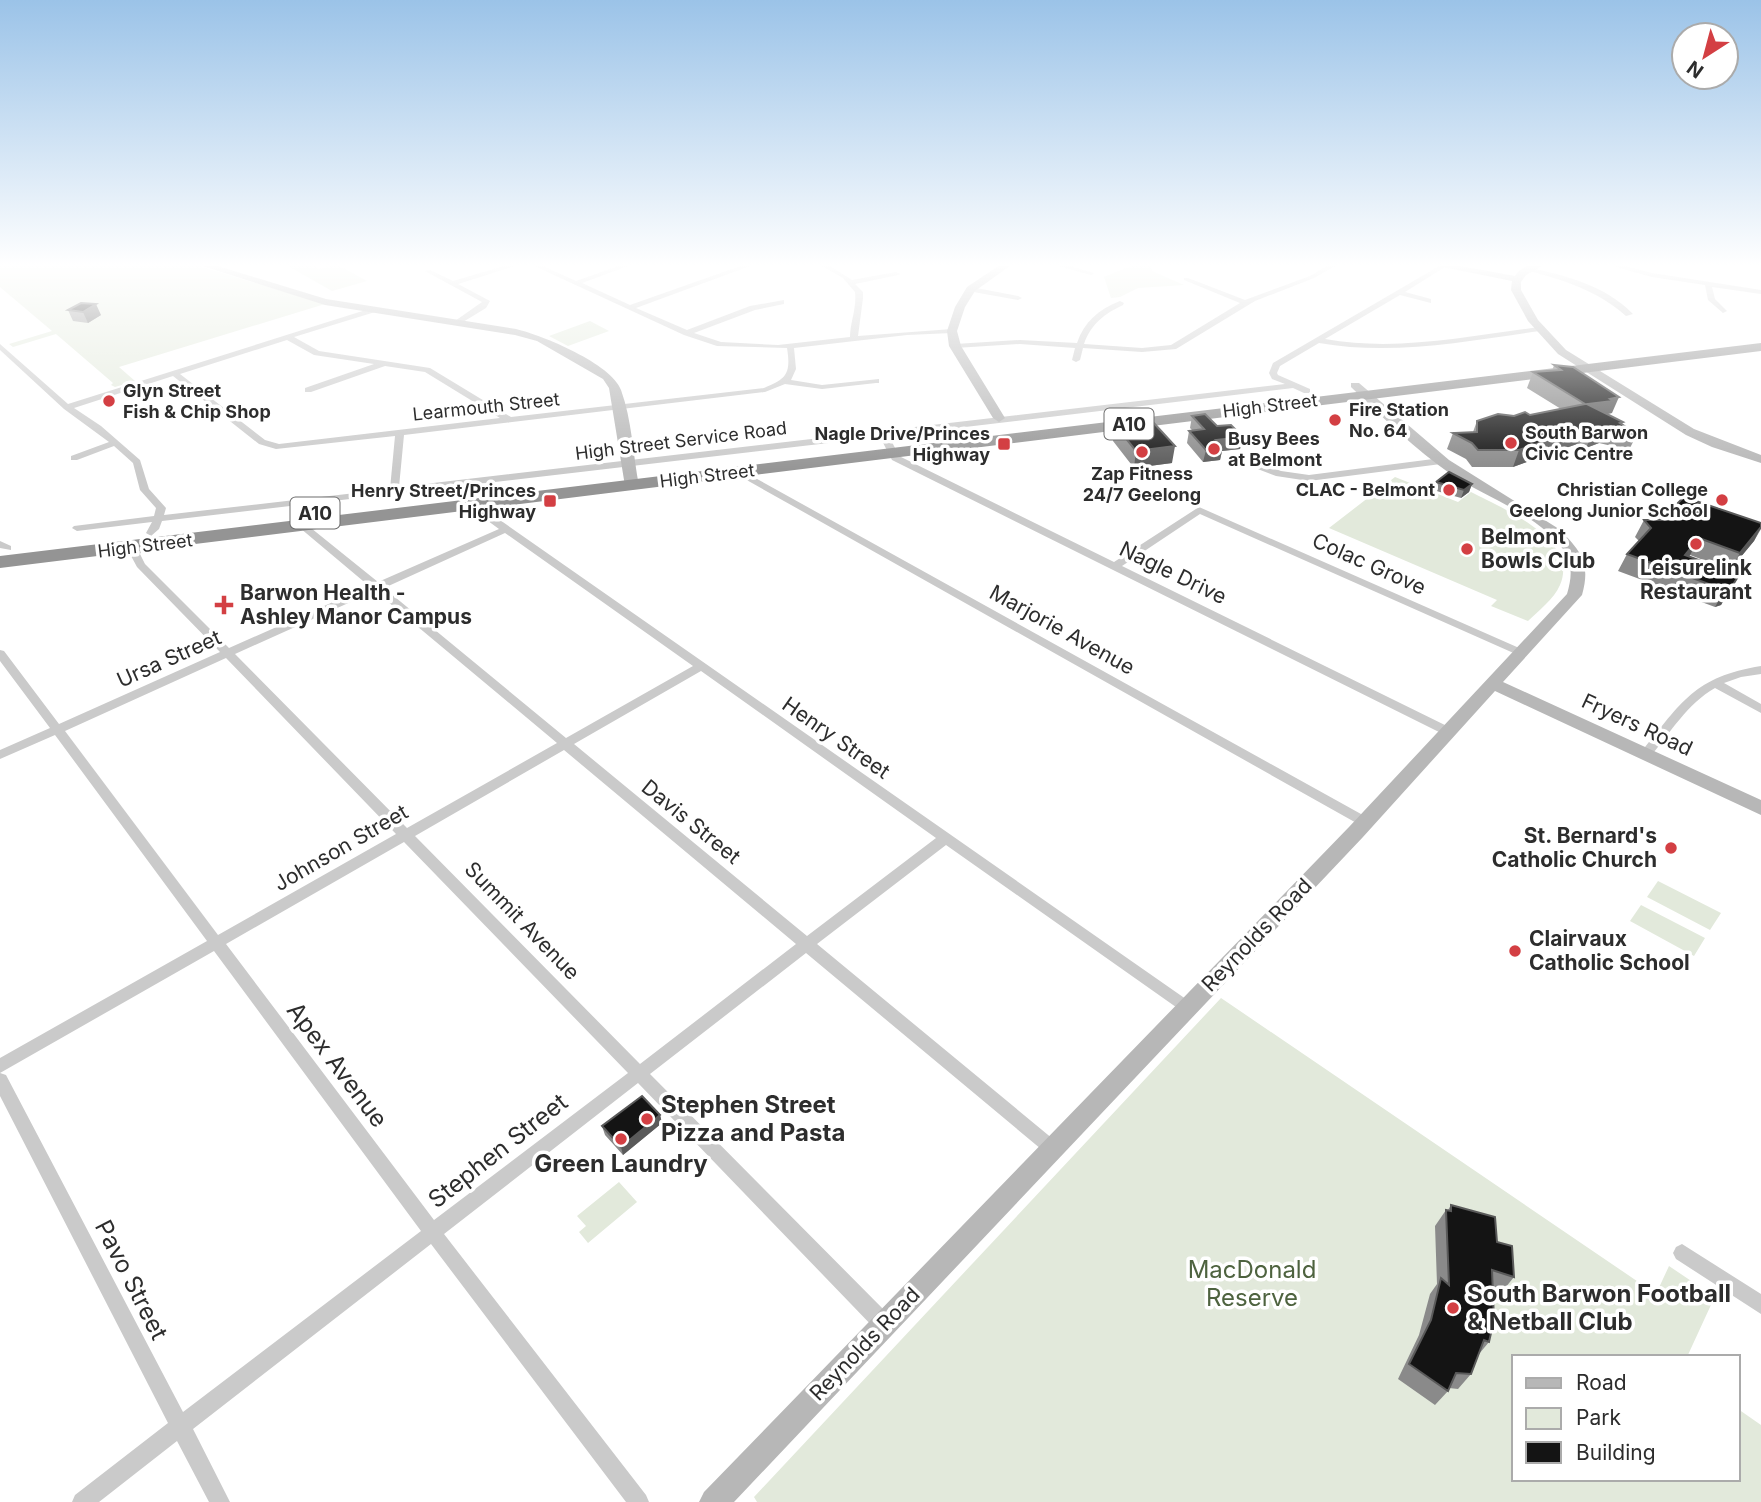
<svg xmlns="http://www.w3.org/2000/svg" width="1761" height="1502" font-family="Inter,sans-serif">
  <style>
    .green { fill: #e2e9db }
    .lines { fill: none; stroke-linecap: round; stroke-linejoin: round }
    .street { fill: #cacaca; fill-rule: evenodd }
    .secondary { fill: #b7b7b7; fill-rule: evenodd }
    .highway { fill: #949494; fill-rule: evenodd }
    .wall { fill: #8a8a8a }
    .shaded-wall { fill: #5a5a5a }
    .building { fill: #141414; stroke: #5a5a5a; stroke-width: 2 }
    .poi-dot { fill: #d33f43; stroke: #fff; stroke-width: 2.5 }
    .labels { text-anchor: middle; stroke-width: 7; stroke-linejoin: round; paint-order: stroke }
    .far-poi-label { font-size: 18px; font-weight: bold; fill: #2d2d2d; stroke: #fff; text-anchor: start }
    .far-street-label { font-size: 18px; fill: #2d2d2d; stroke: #fff }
    .shield { fill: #fff; stroke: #6c6c6c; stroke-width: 2 }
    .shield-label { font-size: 19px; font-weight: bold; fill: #2d2d2d }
    .poi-label { font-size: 21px; font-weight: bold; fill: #2d2d2d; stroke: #fff; text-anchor: start }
    .street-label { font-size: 21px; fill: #2d2d2d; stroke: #fff }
    .near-street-label { font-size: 24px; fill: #2d2d2d; stroke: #fff }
    .near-poi-label { font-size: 24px; font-weight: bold; fill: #2d2d2d; stroke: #fff; text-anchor: start }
    .near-park-label { font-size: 24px; fill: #4e633f; stroke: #fff }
  </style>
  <rect width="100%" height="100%" fill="#fff"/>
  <!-- green -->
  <path class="green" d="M0,263H189L325,304L119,367L135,381L115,387L111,385L113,383L56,334L13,347L9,344L52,331L0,287Z
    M298,263H309L319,269L336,264L367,281L332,291L288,266Z
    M1138,263H1151L1152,271L1184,285L1138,288L1120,297L1111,298L1104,277Z
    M590,321L609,331L568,346L549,336Z
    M1395,477L1458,502L1471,492C1501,508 1580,539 1560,585C1554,599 1538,611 1528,621L1491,606L1497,600L1329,528Z
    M1658,881L1721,913L1710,930L1647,897Z
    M1641,905L1705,938L1694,956L1630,921Z
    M1221,998L1656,1294L1669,1266L1712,1295L1716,1294L1687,1357H1514V1479H1738V1409L1761,1425V1502H757L754,1497Z
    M619,1182L637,1202L588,1243L579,1232L586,1226L577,1216Z"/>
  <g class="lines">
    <!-- street -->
    <path class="street" d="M514,263H524L458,284L490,301L486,308L458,325L454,323L455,321L482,302L425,271L430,270L453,281Z
      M528,263H536L576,281L627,263H636L582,283L630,305L749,263H758L636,308L687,330L750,306L784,300V304L755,310L694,333L721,342L778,345L850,337C850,322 857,308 855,292L843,278L817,263H825L852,280L896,272L900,274L898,275L855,284L863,292V298L858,336L952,329L956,331L952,333L907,335L794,348L796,369L791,380L822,385L879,379V383H876L822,389L785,384L765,392L404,435L399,487L1285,384L1272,379L1269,373L1273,363L1441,265H1445V267L1405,292L1431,299V303L1400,295L1325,339C1397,352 1469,336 1540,327L1544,329L1540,331C1466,341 1394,356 1319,343L1280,366L1277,373L1278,375L1310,389V393H1304L1293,388L889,436L899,456L1114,562L1199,507L1526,651L1528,653L1522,656L1518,655L1200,514L1122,566L1453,729L1455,732L1449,736L1445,735L892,460L880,437L162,521L159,529L151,536L146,533L152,522L77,531L72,528L74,526L154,516L156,508L140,490L133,463L114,446L77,460H71V456L109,442L64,409L0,350V344L68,404L372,308H375V312L294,337L319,351L430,368L511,417L764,388C787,379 791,373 787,348L717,346L684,335ZM287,340L314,355L374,364L305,388V392H311L385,366L425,372L500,418L279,444L265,440L180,374ZM173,376L259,444L276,449L395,436L390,489L164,515L166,508L149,489L140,460L101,426L74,408Z
      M1048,263H1059L1094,273L1091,275Z
      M1332,263H1340L1314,278L1255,301L1176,349L1142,352L1083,348L1080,360L1076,362L1072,360L1075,348L1020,344L955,348L951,346L955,344L1020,340L1077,343C1084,322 1099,309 1120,301L1124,303L1123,305C1104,314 1091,324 1084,344L1142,348L1171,345L1240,303L1184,280V278H1188L1245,300L1310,276Z
      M1602,263H1613L1652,273L1761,290V294L1712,287L1715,299L1727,311L1723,313L1708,300L1705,285L1652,277Z
      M1528,267C1566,276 1605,285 1633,314L1626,316C1597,290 1563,280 1526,270L1525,269Z
      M971,287L1018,296L1022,298L1018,300L968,291L967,289Z
      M1245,458L1281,471L1309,475L1441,458L1446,461L1441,464L1309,481L1276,476L1242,463L1240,461Z
      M739,469L1370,819L1372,822L1370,825H1360L736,474V470Z
      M471,491L476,494L477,504L1193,1004L1196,1008L1193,1012L1188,1014L1183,1012L946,845L817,944L1059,1144L1061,1149L1059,1154L1053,1157L1047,1154L806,953L650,1074L891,1317L893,1324L891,1331L884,1333L877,1331L638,1083L444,1234L646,1495L649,1502H626L431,1244L193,1429L230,1502H209L177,1441L99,1502H72L75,1495L168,1423L0,1096V1073L6,1075L183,1412L421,1231L214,951L0,1073V1058L207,941L55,735L0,759V750L50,728L0,661V650L4,651L59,724L220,652L137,567L130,554L135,545H143L144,547L140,554L145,564L229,648L369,586L300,528V524H306L378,582L499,529L469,507L466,494ZM505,533L693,666L566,738L384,588ZM375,591L557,743L407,828L235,654ZM226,658L396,834L218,935L65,731ZM701,671L936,838L807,936L574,744ZM564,750L796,944L640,1064L415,836ZM404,842L628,1073L434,1220L226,944Z
      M0,541L11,546V550L0,548Z
      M1761,666V674L1741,677L1724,683L1761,704V713L1715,688C1688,703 1670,733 1650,757H1642L1640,754L1642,751C1682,702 1694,677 1761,666Z
      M1682,1244L1761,1294V1314L1676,1259L1673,1253L1676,1247Z"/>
    <!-- secondary -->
    <path class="secondary" d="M193,263H208L326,299L516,329C542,335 612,364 621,390C632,420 633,455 639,486L632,490L625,486L609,388L603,379L537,341L515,335L325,305Z
      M1003,263H1014L975,291L965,307L957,331L961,346L1005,418L999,422L993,418L949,346L947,331L955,307L967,287Z
      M1423,263H1444L1515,276C1522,265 1535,263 1547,263L1526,275L1521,282V290L1538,320L1566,350L1694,429L1761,455V463L1712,447L1686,435L1558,354L1528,321L1511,290L1512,281Z
      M1351,383H1359L1449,460L1559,529C1581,551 1591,563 1582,595L1503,682L1761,800V815L1495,691L1363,837L734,1502H699L704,1492L1349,827L1567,594C1572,577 1573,564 1563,549C1537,514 1487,498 1452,475C1415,449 1383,418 1351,387Z"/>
    <!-- highway -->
    <path class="highway" d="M1761,343V351L0,568V556Z"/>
  </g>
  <!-- wall -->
  <path class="wall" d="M81,303L101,315L88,323L73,321L68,310Z
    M1554,365L1573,367L1612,413L1607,414L1637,434L1629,450L1599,443L1586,448L1577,444L1513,467H1472L1466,459L1447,449L1453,433L1473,432L1477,421L1530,415L1561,409L1527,388L1533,372L1552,371Z
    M1192,416L1243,437L1240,449L1222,451L1220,460L1203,462L1187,443L1189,431H1193L1190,428Z
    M1115,425L1172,463L1134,468L1113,441Z
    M1436,482L1472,484L1469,492L1461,498L1433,490Z
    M1660,507L1761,523V529L1754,541L1730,570L1690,555L1689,557L1739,575L1721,605L1715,607L1618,571L1627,554L1639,541L1635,537L1644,520H1653Z
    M660,1115L662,1123L623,1155L605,1135L602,1126Z
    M1451,1205L1497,1242L1514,1277L1501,1293L1493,1290L1489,1342L1479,1354L1471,1374L1458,1389L1449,1388L1448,1391L1435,1405L1398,1379L1419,1335L1430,1294L1437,1284L1435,1226L1446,1210H1448Z"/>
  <!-- shaded-wall -->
  <path class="shaded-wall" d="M96,304L101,315L88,323L83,312Z
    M1619,397L1612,413L1607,414L1587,404Z
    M1607,427L1599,443L1586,448L1593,432Z
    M1584,428L1577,444L1513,467L1519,450Z
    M1243,437L1240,449L1222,451L1220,460L1203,462L1206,450L1216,440Z
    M1175,446L1172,463L1134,468L1136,451Z
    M1472,484L1469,492L1461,498L1464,490Z
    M1761,527L1754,541L1730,570L1740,553Z
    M1699,538L1690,555L1675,572L1685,555Z
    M1739,575L1721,605L1715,607L1725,590Z
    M660,1115L662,1123L623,1155L621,1147Z"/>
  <!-- building -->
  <path class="building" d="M81,303L96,304L83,312L68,310Z
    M1554,365L1573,367L1619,397L1610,399L1613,401L1587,404L1623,422L1620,423L1637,434L1607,427L1593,432L1584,428L1519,450H1478L1472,443L1453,433L1477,432V421L1498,414L1514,416L1525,412L1530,415L1585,404L1533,372L1561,370Z
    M1205,414L1217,426L1231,425L1243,437L1216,440L1223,447L1206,450L1189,431L1204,429L1192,416Z
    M1152,421L1175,446L1136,451L1115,425Z
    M1449,472L1472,484L1464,490L1436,482Z
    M1684,497L1761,523V527L1740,553L1699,538L1685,555L1739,575L1731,588L1725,590L1627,554L1651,528L1644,520H1672L1660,507H1674Z
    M642,1096L660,1115L621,1147L602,1126Z
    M1451,1205L1495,1217L1497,1242L1512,1246L1514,1277L1492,1270L1494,1320L1489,1342L1484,1340L1471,1374L1456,1373L1448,1391L1409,1364L1431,1320L1441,1278L1449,1285L1446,1210L1451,1211Z"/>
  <!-- sky -->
  <linearGradient id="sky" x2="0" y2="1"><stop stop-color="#9bc3e8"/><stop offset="0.56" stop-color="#fff"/><stop offset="1" stop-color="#fff" stop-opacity="0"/></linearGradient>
  <rect width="1761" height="473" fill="url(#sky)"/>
  <!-- markers -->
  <g class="poi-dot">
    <circle cx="109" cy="401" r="7"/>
    <circle cx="1335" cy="420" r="7"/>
    <circle cx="1511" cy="443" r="7"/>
    <rect x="997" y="437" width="14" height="14" rx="3.5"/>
    <circle cx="1214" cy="449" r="7"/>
    <circle cx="1142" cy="452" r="7"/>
    <circle cx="1449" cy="490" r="7"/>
    <circle cx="1722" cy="500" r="7"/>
    <rect x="543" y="494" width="14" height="14" rx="3.5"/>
    <circle cx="1696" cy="544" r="7"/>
    <circle cx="1467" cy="549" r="7"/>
    <path d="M220.5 594.5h7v7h7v7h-7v7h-7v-7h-7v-7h7z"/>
    <circle cx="1671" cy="848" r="7"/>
    <circle cx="1515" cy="951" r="7"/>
    <circle cx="647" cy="1119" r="7"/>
    <circle cx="621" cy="1139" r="7"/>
    <circle cx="1453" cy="1308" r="7"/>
  </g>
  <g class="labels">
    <!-- far-poi labels -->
    <g class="far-poi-label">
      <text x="123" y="397">Glyn Street<tspan x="123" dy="21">Fish &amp; Chip Shop</tspan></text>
      <text x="1349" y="416">Fire Station<tspan x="1349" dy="21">No. 64</tspan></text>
      <text x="1525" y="439">South Barwon<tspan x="1525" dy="21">Civic Centre</tspan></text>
      <text x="990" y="440" text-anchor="end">Nagle Drive/Princes<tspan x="990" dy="21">Highway</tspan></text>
      <text x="1228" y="445">Busy Bees<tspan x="1228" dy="21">at Belmont</tspan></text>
      <text x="1142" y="480" text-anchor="middle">Zap Fitness<tspan x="1142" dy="21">24/7 Geelong</tspan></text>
      <text x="1435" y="496" text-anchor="end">CLAC - Belmont</text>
      <text x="1708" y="496" text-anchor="end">Christian College<tspan x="1708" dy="21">Geelong Junior School</tspan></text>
      <text x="536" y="497" text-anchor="end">Henry Street/Princes<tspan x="536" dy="21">Highway</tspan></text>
    </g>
    <!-- far-street labels -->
    <g class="far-street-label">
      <text transform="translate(1270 406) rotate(-7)" y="6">High Street</text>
      <text transform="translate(486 407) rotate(-6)" y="6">Learmouth Street</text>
      <text transform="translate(681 441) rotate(-7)" y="6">High Street Service Road</text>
      <text transform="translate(707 476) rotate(-7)" y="6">High Street</text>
      <text transform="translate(145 546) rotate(-7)" y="6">High Street</text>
    </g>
    <!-- shield labels -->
    <g class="shield">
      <rect x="1104.5" y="408.5" width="49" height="31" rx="5"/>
      <rect x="290.5" y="497.5" width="49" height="31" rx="5"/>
    </g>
    <g class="shield-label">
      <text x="1129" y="431">A10</text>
      <text x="315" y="520">A10</text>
    </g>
    <!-- poi labels -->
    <g class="poi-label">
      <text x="1481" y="544">Belmont<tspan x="1481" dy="24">Bowls Club</tspan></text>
      <text x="1696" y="575" text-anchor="middle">Leisurelink<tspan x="1696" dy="24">Restaurant</tspan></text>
      <text x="240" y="600">Barwon Health -<tspan x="240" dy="24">Ashley Manor Campus</tspan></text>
      <text x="1657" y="843" text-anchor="end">St. Bernard's<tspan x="1657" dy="24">Catholic Church</tspan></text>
      <text x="1529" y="946">Clairvaux<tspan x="1529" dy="24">Catholic School</tspan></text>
    </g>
    <!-- street labels -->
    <g class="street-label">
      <text transform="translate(1369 564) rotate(24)" y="7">Colac Grove</text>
      <text transform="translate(1173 573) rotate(26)" y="7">Nagle Drive</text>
      <text transform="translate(1062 630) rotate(29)" y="7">Marjorie Avenue</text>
      <text transform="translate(169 659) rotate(-24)" y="7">Ursa Street</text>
      <text transform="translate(1637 725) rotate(25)" y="7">Fryers Road</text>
      <text transform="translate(836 738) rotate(35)" y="7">Henry Street</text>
      <text transform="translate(691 822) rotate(39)" y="7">Davis Street</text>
      <text transform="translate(341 848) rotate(-30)" y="7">Johnson Street</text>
      <text transform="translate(522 921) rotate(46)" y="7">Summit Avenue</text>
      <text transform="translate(1257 935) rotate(-46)" y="7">Reynolds Road</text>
      <text transform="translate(865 1344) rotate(-46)" y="7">Reynolds Road</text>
    </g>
    <!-- near-street labels -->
    <g class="near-street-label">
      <text transform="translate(337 1065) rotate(53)" y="8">Apex Avenue</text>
      <text transform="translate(498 1151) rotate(-38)" y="8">Stephen Street</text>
      <text transform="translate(131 1280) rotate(63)" y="8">Pavo Street</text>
    </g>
    <!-- near-poi labels -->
    <g class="near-poi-label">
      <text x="661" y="1113">Stephen Street<tspan x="661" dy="28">Pizza and Pasta</tspan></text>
      <text x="621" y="1172" text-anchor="middle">Green Laundry</text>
      <text x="1467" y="1302">South Barwon Football<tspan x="1467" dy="28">&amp; Netball Club</tspan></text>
    </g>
    <!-- near-park labels -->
    <g class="near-park-label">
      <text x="1252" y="1278">MacDonald<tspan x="1252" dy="28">Reserve</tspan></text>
    </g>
  </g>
  <!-- legend -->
  <rect x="1512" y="1355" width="228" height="126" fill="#ffffff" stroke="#ababab" stroke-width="2"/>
  <rect x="1526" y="1378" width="35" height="10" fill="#b7b7b7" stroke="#ababab" stroke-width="2"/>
  <text x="1576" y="1390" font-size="21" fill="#2d2d2d">Road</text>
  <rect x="1526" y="1408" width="35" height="21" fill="#e2e9db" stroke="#ababab" stroke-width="2"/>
  <text x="1576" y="1425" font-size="21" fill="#2d2d2d">Park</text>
  <rect x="1526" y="1442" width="35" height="21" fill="#141414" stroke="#ababab" stroke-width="2"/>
  <text x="1576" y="1460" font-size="21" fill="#2d2d2d">Building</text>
  <!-- north arrow -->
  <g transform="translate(1705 56) rotate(216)"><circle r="33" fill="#ffffff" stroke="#ababab" stroke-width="2"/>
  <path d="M0-5L12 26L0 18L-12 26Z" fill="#d33f43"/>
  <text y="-10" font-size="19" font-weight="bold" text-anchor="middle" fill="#2d2d2d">N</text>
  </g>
</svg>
